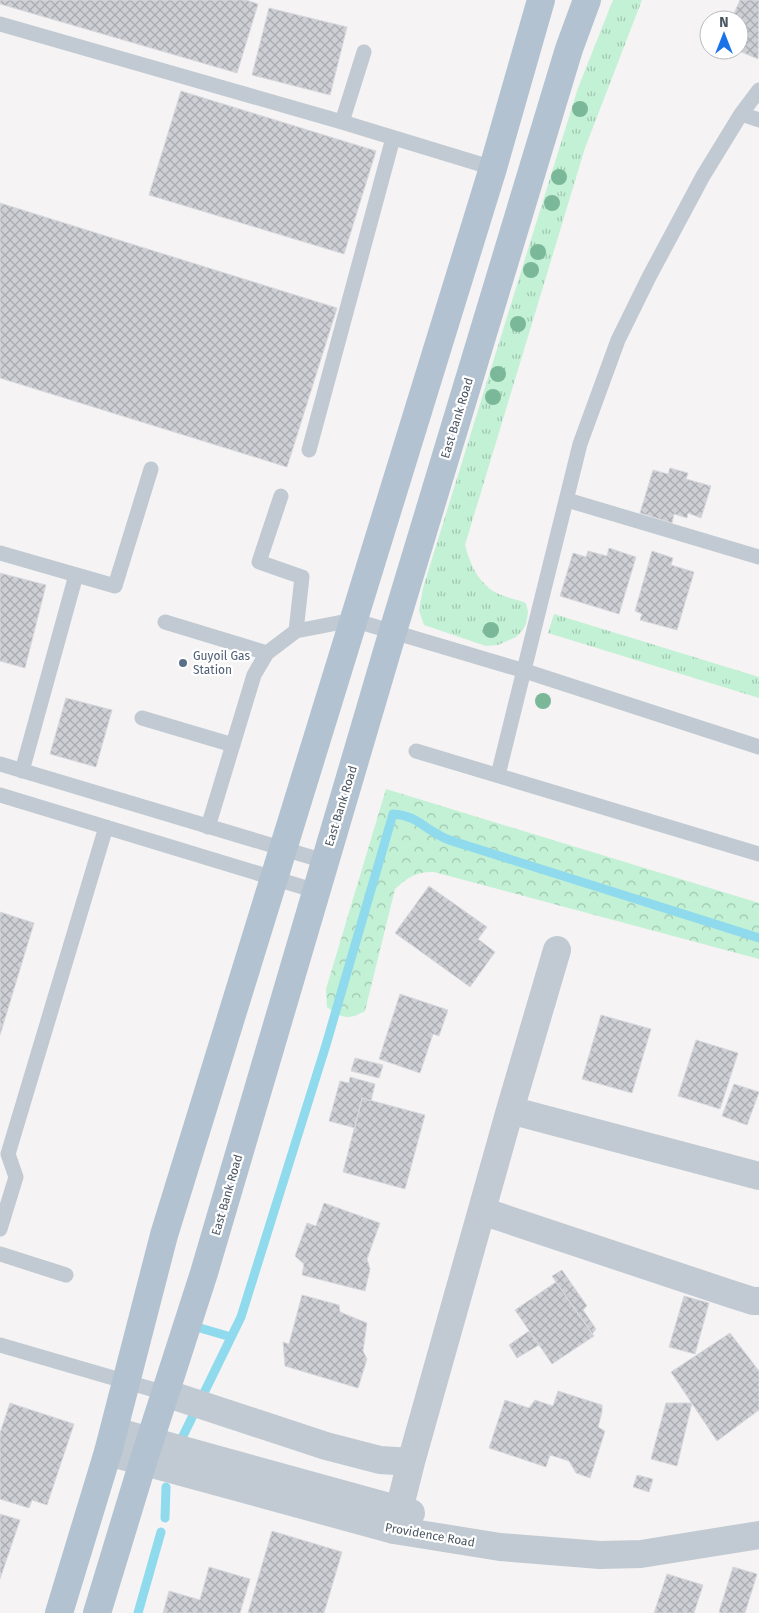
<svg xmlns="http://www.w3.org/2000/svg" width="759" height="1613" font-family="'Fira Sans',sans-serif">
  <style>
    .grass { fill: url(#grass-tufts) }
    .forest { fill: url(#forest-crowns) }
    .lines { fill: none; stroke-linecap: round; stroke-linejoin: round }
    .stream { stroke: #90daee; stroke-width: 9 }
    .building { fill: url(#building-cross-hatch); stroke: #d7d9de }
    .service { stroke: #c1cad2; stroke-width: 15 }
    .minor { stroke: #c1cad2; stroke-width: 28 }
    .tertiary { stroke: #c1cad2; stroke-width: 28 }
    .primary { stroke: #b3c2d1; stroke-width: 28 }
    .tree { fill: #7bb799 }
    .service-dot { fill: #5c6f8a; stroke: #fff; stroke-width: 2 }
    .labels { text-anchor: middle; stroke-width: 4.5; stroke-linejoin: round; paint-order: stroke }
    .street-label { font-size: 12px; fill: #4a5661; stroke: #fff }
    .service-label { font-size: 12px; fill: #4e5e75; stroke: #fff; text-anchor: start }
  </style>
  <defs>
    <pattern id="grass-tufts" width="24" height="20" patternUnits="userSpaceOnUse" patternTransform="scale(1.25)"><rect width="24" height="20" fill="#c3f1d5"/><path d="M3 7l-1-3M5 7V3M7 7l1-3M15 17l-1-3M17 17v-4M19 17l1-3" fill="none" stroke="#a0c6b0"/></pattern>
    <pattern id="forest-crowns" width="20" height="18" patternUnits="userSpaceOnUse" patternTransform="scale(1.25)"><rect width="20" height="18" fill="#c3f1d5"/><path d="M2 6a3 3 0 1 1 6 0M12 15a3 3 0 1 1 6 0" fill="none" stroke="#a0c6b0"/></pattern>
    <pattern id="building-cross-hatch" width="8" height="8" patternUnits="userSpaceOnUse" patternTransform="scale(1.25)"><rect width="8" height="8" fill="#cdcfd5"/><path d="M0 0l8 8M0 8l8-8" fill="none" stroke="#a8abb0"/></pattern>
  </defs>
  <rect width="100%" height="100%" fill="#f5f3f3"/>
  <!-- grass -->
  <path class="grass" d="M613,0H642L585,148L465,545C469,561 476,578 490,589C499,596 515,599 526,603L528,612L526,624L522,631L516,637L498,645L486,646L424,625L419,611L423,588L578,88Z
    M554,614L759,677V698L548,633Z"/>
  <!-- forest -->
  <path class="forest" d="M386,789L759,903V959L434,872C416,871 407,878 395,889L365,1011C348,1020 342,1019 327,1007L326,989Z"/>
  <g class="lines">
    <!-- stream -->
    <path class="stream" d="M200,1328L231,1337
      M182,1438L241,1317L326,1045L393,814C414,815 422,826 439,835C446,840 456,842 465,845L759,938
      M165,1518L166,1487
      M138,1613L161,1532"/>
  </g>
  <!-- building -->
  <path class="building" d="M0,0H246L258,4L237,73L0,4Z
    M740,0H759L758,59L737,50H739V20H731Z
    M269,8L347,27L330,95L252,75Z
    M181,91L376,151L344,254L149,195Z
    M0,203L337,308L287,467L0,378Z
    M670,468L688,473L686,479L711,486L701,518L688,513L687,518L674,514L672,523L640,513L653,470L668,474Z
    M609,548L636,557L619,614L560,596L573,553L586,557L588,551L607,556Z
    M652,551L673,558L671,565L694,572L677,630L640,620L642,614L635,611Z
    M0,573L46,585L25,668L0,661Z
    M66,698L112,710L96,767L50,754Z
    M429,886L487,927L478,939L495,952L470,987L395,933Z
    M0,912L34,923L0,1035Z
    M400,994L448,1010L439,1036L433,1034L420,1073L379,1059Z
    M601,1015L651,1029L632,1093L582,1079Z
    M696,1040L738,1053L720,1109L678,1096Z
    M355,1058L383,1065L379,1078L351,1071Z
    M350,1077L375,1084L371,1101L362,1098L355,1128L329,1121L340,1081L349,1083Z
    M734,1084L759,1092L747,1125L722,1116Z
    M362,1098L425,1115L405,1189L343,1172Z
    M324,1203L380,1223L367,1259L370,1269L365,1291L302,1275L304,1264L295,1256L307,1223L316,1226Z
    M562,1270L587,1306L583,1310L596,1329L592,1334L552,1276Z
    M556,1282L594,1336L552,1364L515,1310Z
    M302,1295L339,1305L340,1312L367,1323L363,1351L367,1359L358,1388L285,1366L283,1342L289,1344Z
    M684,1296L709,1303L695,1354L669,1347Z
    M529,1331L539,1345L517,1358L509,1345Z
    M730,1333L759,1371V1410L717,1441L671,1372Z
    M558,1391L602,1405V1412L598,1427L605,1431L590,1478L576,1473L569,1461L550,1455L546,1467L489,1448L505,1400L529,1408L535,1400L553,1406Z
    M10,1403L74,1424L47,1505L32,1500L29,1508L0,1499V1433Z
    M666,1403H692L677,1466L651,1459Z
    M637,1475L653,1479L649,1492L633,1487Z
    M0,1514L20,1520L0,1579Z
    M272,1531L342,1552L324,1613H248Z
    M209,1567L250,1579L240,1613H163L169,1591L200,1600Z
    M733,1567L757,1574L745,1613H721L719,1612Z
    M667,1574L703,1585L694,1613H654Z"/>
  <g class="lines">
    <!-- service -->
    <path class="service" d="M0,24L342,122L493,168
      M741,114L759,120
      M342,122L364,52
      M309,450L393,138
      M281,496L259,562L302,577L296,631
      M567,500L759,557
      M0,553L115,586L151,469
      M165,622L267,653
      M142,718L233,745
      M416,751L759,854
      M0,764L324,861
      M22,771L76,575
      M498,775L580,444L618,340L649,277L703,176L741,114L759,90
      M0,795L316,891
      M208,827L254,675L267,653L296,631L353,620L525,671L759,747
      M0,1229L16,1177L8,1154L106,827
      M0,1254L66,1275
      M0,1345L165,1393"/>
    <!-- minor -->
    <path class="minor" d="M510,1110L759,1176
      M482,1211L731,1294L753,1301H759
      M165,1393L326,1446L380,1460L411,1462
      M394,1530L411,1462L510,1110L557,950"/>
    <!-- tertiary -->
    <path class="tertiary" d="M114,1431L411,1513
      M108,1452L394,1530L500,1547L600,1555L641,1554L759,1535"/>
    <!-- primary -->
    <path class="primary" d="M59,1613L108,1452L164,1235L493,168L541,0
      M97,1613L143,1462L204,1273L393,631L569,49L587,0"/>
  </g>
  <!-- trees -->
  <g class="tree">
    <circle cx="580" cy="109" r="8"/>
    <circle cx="559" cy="177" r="8"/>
    <circle cx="552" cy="203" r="8"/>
    <circle cx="538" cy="252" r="8"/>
    <circle cx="531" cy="270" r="8"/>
    <circle cx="518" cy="324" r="8"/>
    <circle cx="498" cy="374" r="8"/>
    <circle cx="493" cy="397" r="8"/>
    <circle cx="491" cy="630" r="8"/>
    <circle cx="543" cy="701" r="8"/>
  </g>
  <!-- markers -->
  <circle class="service-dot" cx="183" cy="663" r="5"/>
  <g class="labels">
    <!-- street labels -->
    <g class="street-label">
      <text transform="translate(457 418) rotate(-73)" y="4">East Bank Road</text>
      <text transform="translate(341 806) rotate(-73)" y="4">East Bank Road</text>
      <text transform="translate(227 1195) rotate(-74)" y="4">East Bank Road</text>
      <text transform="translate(430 1535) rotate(10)" y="4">Providence Road</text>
    </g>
    <!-- service labels -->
    <g class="service-label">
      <text x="193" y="660">Guyoil Gas<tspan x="193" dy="14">Station</tspan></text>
    </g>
  </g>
  <!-- north arrow -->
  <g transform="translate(724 35)"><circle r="24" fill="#ffffff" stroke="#b7bbc0"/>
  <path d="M0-4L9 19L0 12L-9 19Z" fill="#1a73e8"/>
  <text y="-8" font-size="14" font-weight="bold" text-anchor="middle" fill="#4a5661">N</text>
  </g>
</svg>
